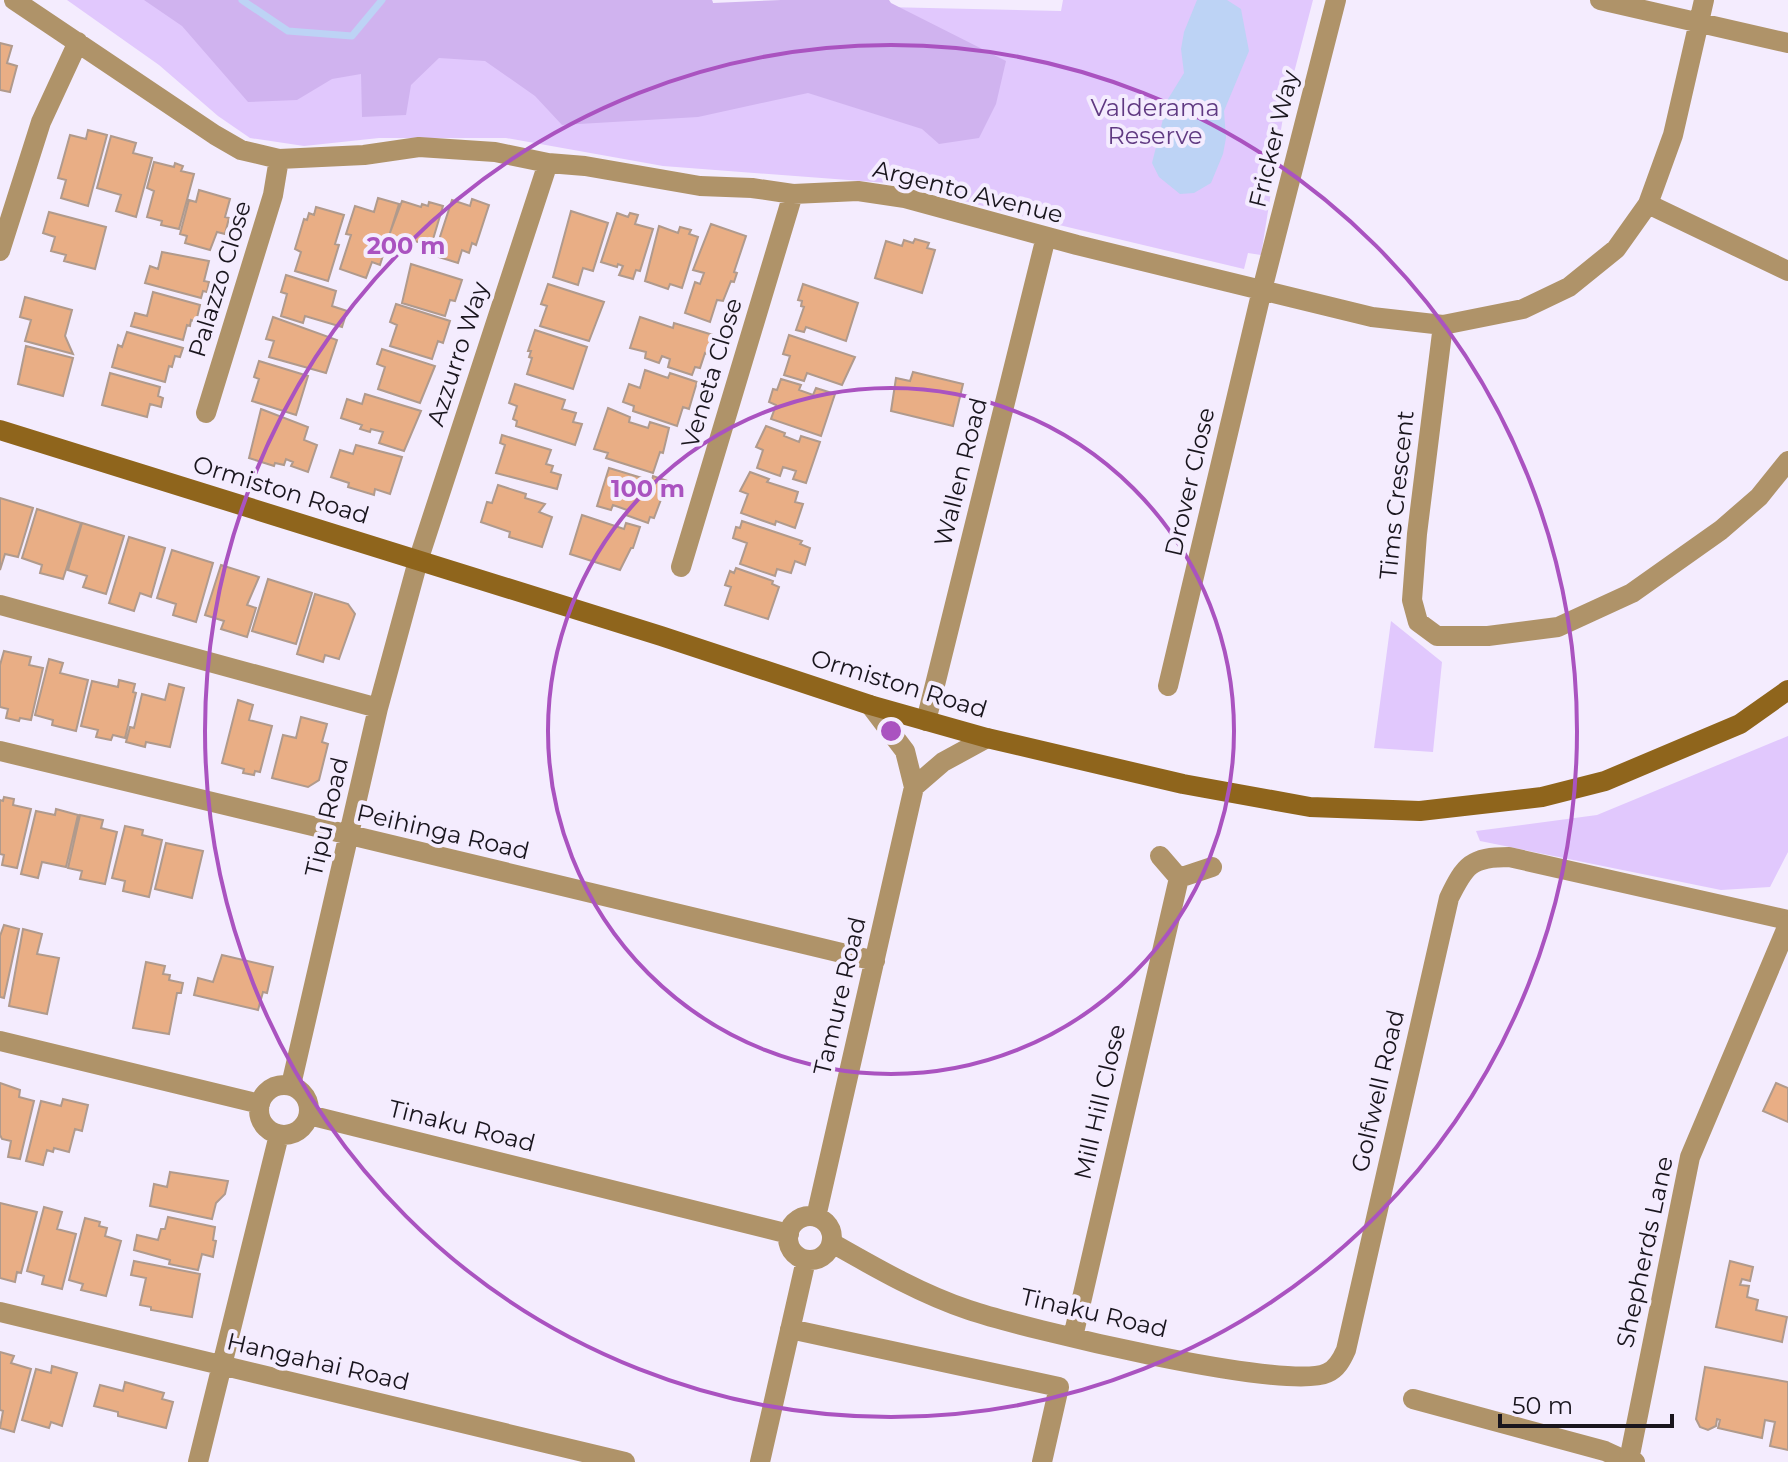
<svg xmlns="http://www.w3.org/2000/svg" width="1788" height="1462" font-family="Montserrat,sans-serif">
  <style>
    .green { fill: #e1c8fd }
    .forest { fill: #d0b3ef }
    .water { fill: #bdd3f5 }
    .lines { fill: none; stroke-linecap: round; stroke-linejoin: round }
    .stream { stroke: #bdd3f5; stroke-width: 7 }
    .building { fill: #e9ae85; stroke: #b09a8c; stroke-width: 2 }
    .minor { stroke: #af9369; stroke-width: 20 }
    .tertiary { stroke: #af9369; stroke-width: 20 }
    .secondary { stroke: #8f651c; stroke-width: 20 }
    .ring { fill: none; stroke: #aa53c0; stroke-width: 4 }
    .labels { text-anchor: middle; stroke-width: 8; stroke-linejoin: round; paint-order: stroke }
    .park-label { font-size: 24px; fill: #603a82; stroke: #f4ecfe }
    .street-label { font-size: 24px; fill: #19151d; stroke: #f4ecfe }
    .centre { fill: #aa53c0; stroke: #f4ecfe; stroke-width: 4 }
    .ring-label { font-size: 24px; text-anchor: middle; font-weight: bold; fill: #aa53c0; stroke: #f4ecfe; stroke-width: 8; stroke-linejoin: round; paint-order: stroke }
  </style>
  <rect width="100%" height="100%" fill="#f4ecfe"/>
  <!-- green -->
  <path class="green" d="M67,0H712L713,3L1061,11L1063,0H1313L1284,111L1261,255L1248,253L1244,269L1009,213L901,184L663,166L506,138H379L304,146L250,138L218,116L159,65Z
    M1391,621L1442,662L1433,752L1374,748Z
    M1788,736V852L1770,887L1721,890L1480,841L1476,831L1597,815Z"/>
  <!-- forest -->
  <path class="forest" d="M144,0H712L713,3L781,0H889L891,3L1006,61L996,104L979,138L939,144L922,129L808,93L698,117L562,125L535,96L485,61L439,58L411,85L406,115L362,117L361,74L332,79L297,100L248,102L182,26Z"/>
  <!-- water -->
  <path class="water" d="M1197,0H1227L1241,9L1249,51L1224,111L1226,138L1223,154L1211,183L1194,193L1180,194L1159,177L1152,163L1168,99L1184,73L1181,49L1184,32Z"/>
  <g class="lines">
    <!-- stream -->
    <path class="stream" d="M242,0L288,31L352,36L382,0"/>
  </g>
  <!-- building -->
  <path class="building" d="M0,43L12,46L7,63L17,66L10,92L0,90Z
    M88,130L107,135L88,206L61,198L66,180L58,178L70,135L86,139Z
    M111,136L136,143L133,153L152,158L136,217L116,211L121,195L97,188Z
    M154,162L174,167L175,163L183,166L181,171L194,174L179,229L161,225L162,221L147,217L154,191L147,188Z
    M199,190L230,199L225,217L229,218L225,234L217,232L210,250L185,243L187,236L180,234L189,200L196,202Z
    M378,198L399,204L380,265L372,262L366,278L340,269L351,235L346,234L355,206L374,212Z
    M472,199L489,205L476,245L472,243L469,253L462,250L458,263L439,257L443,244L438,243L452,200L470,206Z
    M402,201L421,207L422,204L428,206L429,202L443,206L431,246L415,241L414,246L388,238Z
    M316,207L344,215L335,244L339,245L328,281L295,271L301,252L295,249L304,219L307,220L309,213L314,215Z
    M571,211L608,223L593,271L583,268L578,285L553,277Z
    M49,212L106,227L95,269L64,261L66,255L51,251L55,237L43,233Z
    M617,213L628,217L630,213L638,215L635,224L653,229L640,271L636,270L633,279L619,275L623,266L618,264L617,267L601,262Z
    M711,224L746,236L734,272L737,273L734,282L731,281L723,301L717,300L710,322L685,313L695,282L700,284L704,273L693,270Z
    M659,226L678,233L680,227L691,230L689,234L698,237L682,288L670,284L668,289L645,281Z
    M915,239L929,243L927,248L935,250L922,293L875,278L886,241L902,246L904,240L913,243Z
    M162,252L209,261L204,281L209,282L207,292L203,291L201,298L145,283L150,266L158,269Z
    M411,264L462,280L455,301L450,300L445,316L402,303Z
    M286,275L336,291L332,306L347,311L342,327L305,316L303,323L281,316L287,294L281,292Z
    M548,284L604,302L589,341L540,326L547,306L541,304Z
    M803,284L858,303L846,341L806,327L804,332L796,330L804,307L801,306L802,301L798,300Z
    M153,292L200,305L196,322L191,320L190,326L187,325L183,340L131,326L135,313L147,316Z
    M25,297L72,310L65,336L73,354L25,341L31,320L20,317Z
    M396,304L450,321L443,343L438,341L432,359L390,346L397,325L390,322Z
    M273,317L337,340L326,373L269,357L274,341L266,339Z
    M640,317L673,328L674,323L713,335L707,354L705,353L700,368L695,367L692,375L668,367L670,359L662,356L659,363L645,358L646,352L630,348Z
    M535,330L587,347L573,389L527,374L532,358L529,357L531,351H528Z
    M127,332L183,348L180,357L175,356L172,367L169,366L165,382L112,367L118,345L122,347Z
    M789,335L855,357L842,385L807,373L804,381L784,375L790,356L783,354Z
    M26,346L73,358L63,396L18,384Z
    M382,349L435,366L420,403L378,389L385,367L377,364Z
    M259,361L308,376L296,415L252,401L259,379L254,377Z
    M645,370L668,378L670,373L697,382L689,409L683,407L677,426L633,411L634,406L623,402L629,384L640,388Z
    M913,372L963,384L953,426L891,411L896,378L910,381Z
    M110,373L160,387L158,396L163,398L161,407L150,404L147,417L102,405Z
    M781,379L801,385L799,390L813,395L816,388L835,394L821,436L771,419L776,405L769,402L773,389L777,390Z
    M515,384L565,400L562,409L576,413L573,422L582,424L575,445L516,426L517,421L513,419L517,406L509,403Z
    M365,394L421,411L404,451L379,443L383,432L371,429L370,432L360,429L362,425L341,418L347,399L362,404Z
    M608,408L630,417L629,422L648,428L650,422L669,428L663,453L660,452L653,473L606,458L608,453L594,449Z
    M261,409L308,427L304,440L317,445L308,472L291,466L293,462L286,459L284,465L275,463L274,466L249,458Z
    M766,426L785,433L784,436L799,442L801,436L820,442L806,483L793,479L796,471L783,467L780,476L757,468L763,450L756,447Z
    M502,435L551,450L546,464L553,466L551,472L561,475L557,489L496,473L505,445L500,443Z
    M356,445L402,457L390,494L375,489L374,495L348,487L349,483L331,477L340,450L353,454Z
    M609,468L652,481L653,476L668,481L654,518L650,517L648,523L626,515L627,510L613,505L611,510L597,506Z
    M750,472L769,479L767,482L798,492L795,502L803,504L795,528L776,521L775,525L741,513L748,494L740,491Z
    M498,485L526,494L525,498L545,504L539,512L552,517L542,547L509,537L510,532L481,522L487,502L492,503Z
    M0,498L33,508L18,557L5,554L0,570Z
    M37,509L81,523L63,579L40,573L42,565L22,558Z
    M582,515L624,529L626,523L640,527L633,548H631L620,570L570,554Z
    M742,521L802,541L800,544L810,548L805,565L795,561L791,573L777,569L775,576L740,564L747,543L733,538L736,527L740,528Z
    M82,523L124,536L106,594L83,587L87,576L68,570Z
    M129,537L165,548L151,597L140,593L134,611L109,603Z
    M172,550L213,563L196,622L173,615L176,604L157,598Z
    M221,565L259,577L247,605L256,608L247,637L221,629L224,621L205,615Z
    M736,568L773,581L772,584L779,587L768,619L725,605L731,587L725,585L730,571L734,573Z
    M268,579L312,593L296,644L252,631Z
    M315,594L348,604L355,614L339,659L325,655L323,662L297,654Z
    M4,651L31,657L29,665L43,668L31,720L20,718L19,721L6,718L8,709L0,707V665Z
    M49,659L63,663L60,673L88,680L76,731L52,725L53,720L35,715Z
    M119,680L135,684L133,692L136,693L125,738L113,735L111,740L96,737L98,730L81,726L92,681L118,687Z
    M169,684L184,688L170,747L146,742L145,747L126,742L130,727L134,728L142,694L165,700Z
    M238,700L253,705L249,720L272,726L260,772L255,771L254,775L243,773L244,769L222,763Z
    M301,717L327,724L322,742L328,744L319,780L308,787L272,778L283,735L296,738Z
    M4,797L14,799L13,805L31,809L17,868L2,865L4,855L0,854V800L3,801Z
    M56,809L78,815L66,867L42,862L38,878L21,874L36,811L55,815Z
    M80,815L103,820L101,828L117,832L105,884L80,879L82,871L68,868Z
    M125,826L143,830L142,835L162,840L149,897L123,891L125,881L112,878Z
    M166,843L203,851L192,898L155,889Z
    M4,925L19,929L4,998L0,997V936Z
    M23,929L42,934L37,954L59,958L47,1014L9,1006Z
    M222,955L273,967L267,993L263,992L258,1010L194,995L198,978L213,982Z
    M146,962L165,966L163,974L170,975L169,980L183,983L181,993H177L169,1034L133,1028Z
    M0,1083L20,1090L19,1097L34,1101L20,1159L8,1157L11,1141L2,1139L0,1135Z
    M1776,1083L1788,1088V1122L1763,1111Z
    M63,1099L88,1105L82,1131L75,1129L69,1152L54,1148L53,1152L47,1150L43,1165L26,1161L41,1101L61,1106Z
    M170,1172L228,1181L225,1194L216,1203L212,1219L150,1206L154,1184L167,1187Z
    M0,1203L37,1212L21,1273L17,1272L15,1282L0,1278Z
    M44,1207L62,1212L57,1229L76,1234L62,1289L42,1284L44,1276L27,1271Z
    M168,1217L215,1227L213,1240L216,1241L213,1257L202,1254L198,1270L169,1264L170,1260L134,1250L137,1235L158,1240L161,1229H165Z
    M85,1218L100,1222L99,1226L107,1228L105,1236L121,1241L106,1296L81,1290L83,1284L69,1280Z
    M134,1261L200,1274L192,1317L151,1310V1307L140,1305L146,1278L131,1275Z
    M1730,1261L1753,1267L1750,1281L1742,1279L1740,1285L1749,1286L1747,1297L1758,1300L1756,1310L1787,1317L1782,1342L1716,1327Z
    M0,1352L14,1356L11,1363L31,1369L14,1432L0,1428L3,1411L0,1410Z
    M52,1366L77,1373L62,1426L51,1422L49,1428L22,1420L36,1369L51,1373Z
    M1705,1367L1788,1382V1450L1770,1446L1775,1422L1765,1420L1762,1438L1718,1428L1720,1420L1717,1419L1716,1426L1708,1430L1700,1427L1696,1419Z
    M125,1382L164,1393L162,1399L173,1402L166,1428L118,1416V1412L94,1406L100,1385L123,1391Z"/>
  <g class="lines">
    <!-- minor -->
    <path class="minor" d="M14,0L215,135L241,150L279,159L364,155L419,147L495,152L548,163L585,166L700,186L752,188L793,194L858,191L905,198L1077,245L1372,317L1443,325L1523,309L1569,287L1616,249L1648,204L1673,135L1704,0
      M1600,0L1788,43
      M1648,204L1788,271
      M0,251L41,122L78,42
      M1443,325L1417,534L1412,600L1418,622L1437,636H1488L1558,627L1632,593L1721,530L1759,497L1788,461
      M206,413L273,195L279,159
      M681,567L793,194
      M0,605L378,708
      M1168,686L1262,290L1336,0
      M926,721L1046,237
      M0,751L875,961
      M914,787L943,762L987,738
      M1160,856L1179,878L1212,867
      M0,1041L260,1104
      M259 1110a25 25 0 1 1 50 0a25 25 0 1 1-50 0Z
      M291,1085L378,708L418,561L548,163
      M309,1115L789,1234
      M788 1238a22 22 0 1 1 44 0a22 22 0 1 1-44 0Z
      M816,1217L914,787L905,751L870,705
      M832,1243C876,1268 921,1294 969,1310C1022,1328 1286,1392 1327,1373C1337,1369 1342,1359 1346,1350L1449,898C1465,865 1471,857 1509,857L1788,920
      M0,1312L625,1462
      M790,1329L1059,1387L1042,1462
      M1073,1337L1179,878
      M1413,1399L1605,1451L1629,1462
      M198,1462L279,1135
      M760,1462L806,1260"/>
    <!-- tertiary -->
    <path class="tertiary" d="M1635,1462L1629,1460L1690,1157L1788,925"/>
    <!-- secondary -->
    <path class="secondary" d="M0,430L661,636L870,705L987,738L1183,784L1310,807L1420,811L1542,797L1605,781L1740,724L1788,690"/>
  </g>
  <!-- distance rings -->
  <g class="ring">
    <circle cx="891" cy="731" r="343"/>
    <circle cx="891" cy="731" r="686"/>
  </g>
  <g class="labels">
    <!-- park labels -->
    <g class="park-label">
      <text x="1155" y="116">Valderama<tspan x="1155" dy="28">Reserve</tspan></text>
    </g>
    <!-- street labels -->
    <g class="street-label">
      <text transform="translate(1274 139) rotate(-76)" y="8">Fricker Way</text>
      <text transform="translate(968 192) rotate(14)" y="8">Argento Avenue</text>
      <text transform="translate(220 279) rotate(-73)" y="8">Palazzo Close</text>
      <text transform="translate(458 354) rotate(-72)" y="8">Azzurro Way</text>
      <text transform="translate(712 373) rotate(-73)" y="8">Veneta Close</text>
      <text transform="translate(961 472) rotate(-76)" y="8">Wallen Road</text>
      <text transform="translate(1190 482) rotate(-77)" y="8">Drover Close</text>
      <text transform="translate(281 490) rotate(17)" y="8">Ormiston Road</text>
      <text transform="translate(1397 495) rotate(-84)" y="8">Tims Crescent</text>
      <text transform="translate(899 684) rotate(17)" y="8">Ormiston Road</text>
      <text transform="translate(327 817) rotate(-77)" y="8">Tipu Road</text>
      <text transform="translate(443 832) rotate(13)" y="8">Peihinga Road</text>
      <text transform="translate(840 996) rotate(-77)" y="8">Tamure Road</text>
      <text transform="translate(1378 1091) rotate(-77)" y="8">Golfwell Road</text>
      <text transform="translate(1100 1102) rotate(-77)" y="8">Mill Hill Close</text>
      <text transform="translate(462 1126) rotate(14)" y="8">Tinaku Road</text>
      <text transform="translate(1645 1252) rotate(-78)" y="8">Shepherds Lane</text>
      <text transform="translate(1094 1313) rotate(13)" y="8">Tinaku Road</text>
      <text transform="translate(318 1362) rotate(13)" y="8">Hangahai Road</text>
    </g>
  </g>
  <circle cx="891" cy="731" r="12" class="centre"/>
  <g class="ring-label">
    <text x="406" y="254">200 m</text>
    <text x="648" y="497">100 m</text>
  </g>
  <!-- scale -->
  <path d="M1500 1414v12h172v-12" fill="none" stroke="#19151d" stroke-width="4"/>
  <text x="1512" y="1414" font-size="24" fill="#19151d" stroke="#f4ecfe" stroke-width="6" paint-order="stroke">50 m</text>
</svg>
